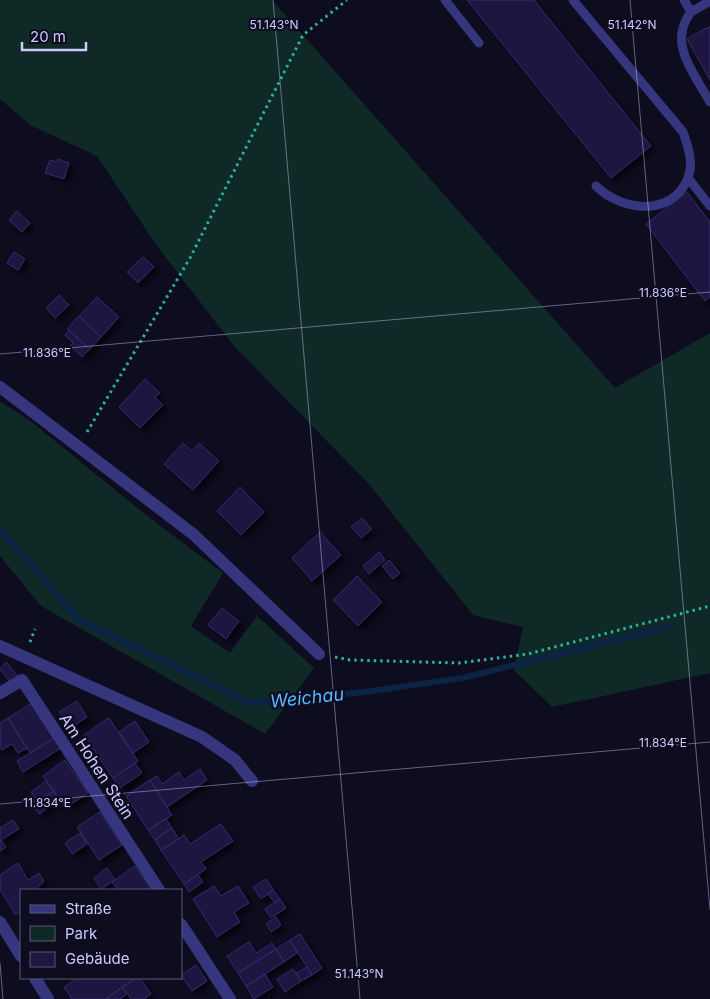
<svg xmlns="http://www.w3.org/2000/svg" width="710" height="999" font-family="Inter,sans-serif">
  <style>
    .green { fill: #0f2927 }
    .lines { fill: none; stroke-linecap: round; stroke-linejoin: round }
    .stream { stroke: #0b2344; stroke-width: 6 }
    .building { fill: #1e1840; stroke: #34296c; filter: url(#shadow) }
    .path { stroke: #2bb1a5; stroke-width: 3; stroke-dasharray: 2.5 4; stroke-linecap: butt }
    .service { stroke: #36367f; stroke-width: 9 }
    .minor { stroke: #36367f; stroke-width: 12 }
    .ticks { fill: none; stroke: #cecaff; stroke-width: 1; stroke-opacity: 0.45 }
    .labels { text-anchor: middle; stroke-width: 4.5; stroke-linejoin: round; paint-order: stroke }
    .street-label { font-size: 16px; fill: #cecaff; stroke: #0e0c1f }
    .water-label { font-size: 18px; font-style: italic; fill: #58b7ff; stroke: #0e0c1f }
    .ticks-label { font-size: 12px; text-anchor: middle; fill: #cecaff; stroke: #0e0c1f; stroke-width: 4.5; stroke-linejoin: round; paint-order: stroke }
  </style>
  <defs>
    <filter id="shadow"><feDropShadow dx="4.5" dy="4.5" stdDeviation="2.5" flood-color="#0009"/></filter>
  </defs>
  <rect width="100%" height="100%" fill="#0e0c1f"/>
  <!-- green -->
  <path class="green" d="M0,0H272L615,388L710,333V673L552,707L514,670L523,627L473,615L368,483L234,346L157,246L97,156L30,125L0,99Z
    M0,402L28,419L146,515L223,573L191,626L230,653L257,616L314,668L265,734L41,606L0,556Z"/>
  <g class="lines">
    <!-- stream -->
    <path class="stream" d="M0,529L78,619L250,703L365,692L462,678L668,627"/>
  </g>
  <!-- building -->
  <path class="building" d="M467,0H534L651,146L611,178Z
    M710,26V80L687,39Z
    M58,159L69,163L64,179L45,173L50,160L57,162Z
    M687,192L710,222V297L705,301L646,224Z
    M17,211L30,223L22,232L9,220Z
    M14,252L25,259L18,270L7,263Z
    M143,257L154,267L138,283L127,272Z
    M59,295L69,305L55,318L46,308Z
    M97,297L119,317L101,337L79,316Z
    M79,316L101,337L90,349L67,329Z
    M69,330L90,349L82,357L70,346L73,343L65,335Z
    M145,379L160,393L155,397L163,405L140,428L119,407Z
    M183,443L192,451L199,443L219,461L193,490L164,464Z
    M240,487L264,512L241,535L217,511Z
    M362,518L372,529L361,538L351,527Z
    M320,532L341,555L312,581L292,558Z
    M379,552L385,560L369,574L363,566Z
    M389,560L400,573L393,579L382,566Z
    M357,576L382,602L358,626L333,600Z
    M222,608L239,621L226,639L208,625Z
    M6,662L19,677L11,683L0,669Z
    M77,701L87,717L70,728L59,712Z
    M32,703L54,738L30,753L8,718Z
    M8,718L27,748L18,753L12,744L2,750L0,747V723Z
    M109,718L138,761L113,778L84,735Z
    M135,721L149,742L133,753L119,732Z
    M54,738L61,748L23,772L17,761Z
    M65,760L88,793L65,808L43,776Z
    M135,763L142,773L120,788L113,778Z
    M200,769L207,780L167,807L150,780L157,776L162,784L179,772L184,780Z
    M150,780L172,815L148,830L126,796Z
    M46,781L54,791L38,802L31,792Z
    M54,791L59,800L39,814L33,805Z
    M100,812L122,845L99,860L77,827Z
    M166,819L172,828L155,840L148,830Z
    M13,820L19,829L1,840L6,847L0,851V828Z
    M221,824L233,841L201,862L206,869L184,884L161,850L184,835L190,844Z
    M172,828L179,839L161,850L155,840Z
    M80,833L87,844L72,854L65,843Z
    M18,863L28,880L39,873L44,882L34,890H21V911L16,915L0,890V875Z
    M135,866L152,890H118L112,882Z
    M107,868L115,880L101,889L94,878Z
    M198,875L203,882L189,892L184,884Z
    M266,879L273,890L261,899L253,887Z
    M214,886L221,896L238,886L249,903L234,912L240,922L217,937L193,899Z
    M273,890L280,899L275,903L268,894Z
    M280,899L286,908L271,918L265,909Z
    M276,917L281,925L271,932L266,924Z
    M300,934L322,968L312,975L290,940Z
    M290,940L297,953L284,962L276,949Z
    M249,942L256,953L272,943L276,949L238,973L227,956Z
    M276,949L284,962L246,986L238,973Z
    M196,965L207,981L192,991L181,975Z
    M307,967L312,975L301,981L296,973Z
    M293,969L301,981L285,992L277,979Z
    M265,974L273,987L254,999L246,986Z
    M78,978H136L106,999H72L64,987Z
    M136,978H140L151,994L144,999H131L122,987Z
    M122,987L127,994L120,999H106Z"/>
  <g class="lines">
    <!-- path -->
    <path class="path" d="M87,432L190,258L303,35L347,0
      M30,642L35,629
      M335,657L350,660L459,663L528,654L710,606"/>
    <!-- service -->
    <path class="service" d="M445,0L479,43
      M573,0L683,132C688,146 694,163 688,178C672,218 621,211 596,186
      M684,0L691,12C667,43 694,73 710,102
      M691,12L710,1
      M688,178L710,206"/>
    <!-- minor -->
    <path class="minor" d="M0,387L193,534L319,654
      M0,646L202,737L235,760L252,781
      M0,693L22,680L159,890
      M0,922L21,956
      M181,924L230,999
      M35,978L48,999"/>
  </g>
  <!-- ticks -->
  <path class="ticks" d="M273,0L360,999M630,0L710,910M0,354L710,292M0,804L710,742M0,963L3,999"/>
  <g class="labels">
    <!-- street labels -->
    <g class="street-label">
      <text transform="translate(97 766) rotate(57)" y="6">Am Hohen Stein</text>
    </g>
    <!-- water labels -->
    <g class="water-label">
      <text transform="translate(307 698) rotate(-6)" y="6">Weichau</text>
    </g>
  </g>
  <g class="ticks-label">
    <text x="274" y="29">51.143°N</text>
    <text x="632" y="29">51.142°N</text>
    <text x="663" y="297">11.836°E</text>
    <text x="47" y="357">11.836°E</text>
    <text x="663" y="747">11.834°E</text>
    <text x="47" y="807">11.834°E</text>
    <text x="359" y="978">51.143°N</text>
  </g>
  <!-- legend -->
  <rect x="20" y="889" width="162" height="90" fill="#0e0c1f" stroke="#5b5879"/>
  <rect x="30" y="905" width="25" height="8" fill="#36367f" stroke="#5b5879"/>
  <text x="65" y="914" font-size="15" fill="#cecaff">Straße</text>
  <rect x="30" y="926" width="25" height="15" fill="#0f2927" stroke="#5b5879"/>
  <text x="65" y="939" font-size="15" fill="#cecaff">Park</text>
  <rect x="30" y="952" width="25" height="15" fill="#1e1840" stroke="#5b5879"/>
  <text x="65" y="964" font-size="15" fill="#cecaff">Gebäude</text>
  <!-- scale -->
  <path d="M22 42v8h64v-8" fill="none" stroke="#cecaff" stroke-width="2.5"/>
  <text x="30" y="42" font-size="15" fill="#cecaff" stroke="#0e0c1f" stroke-width="4" paint-order="stroke">20 m</text>
</svg>
